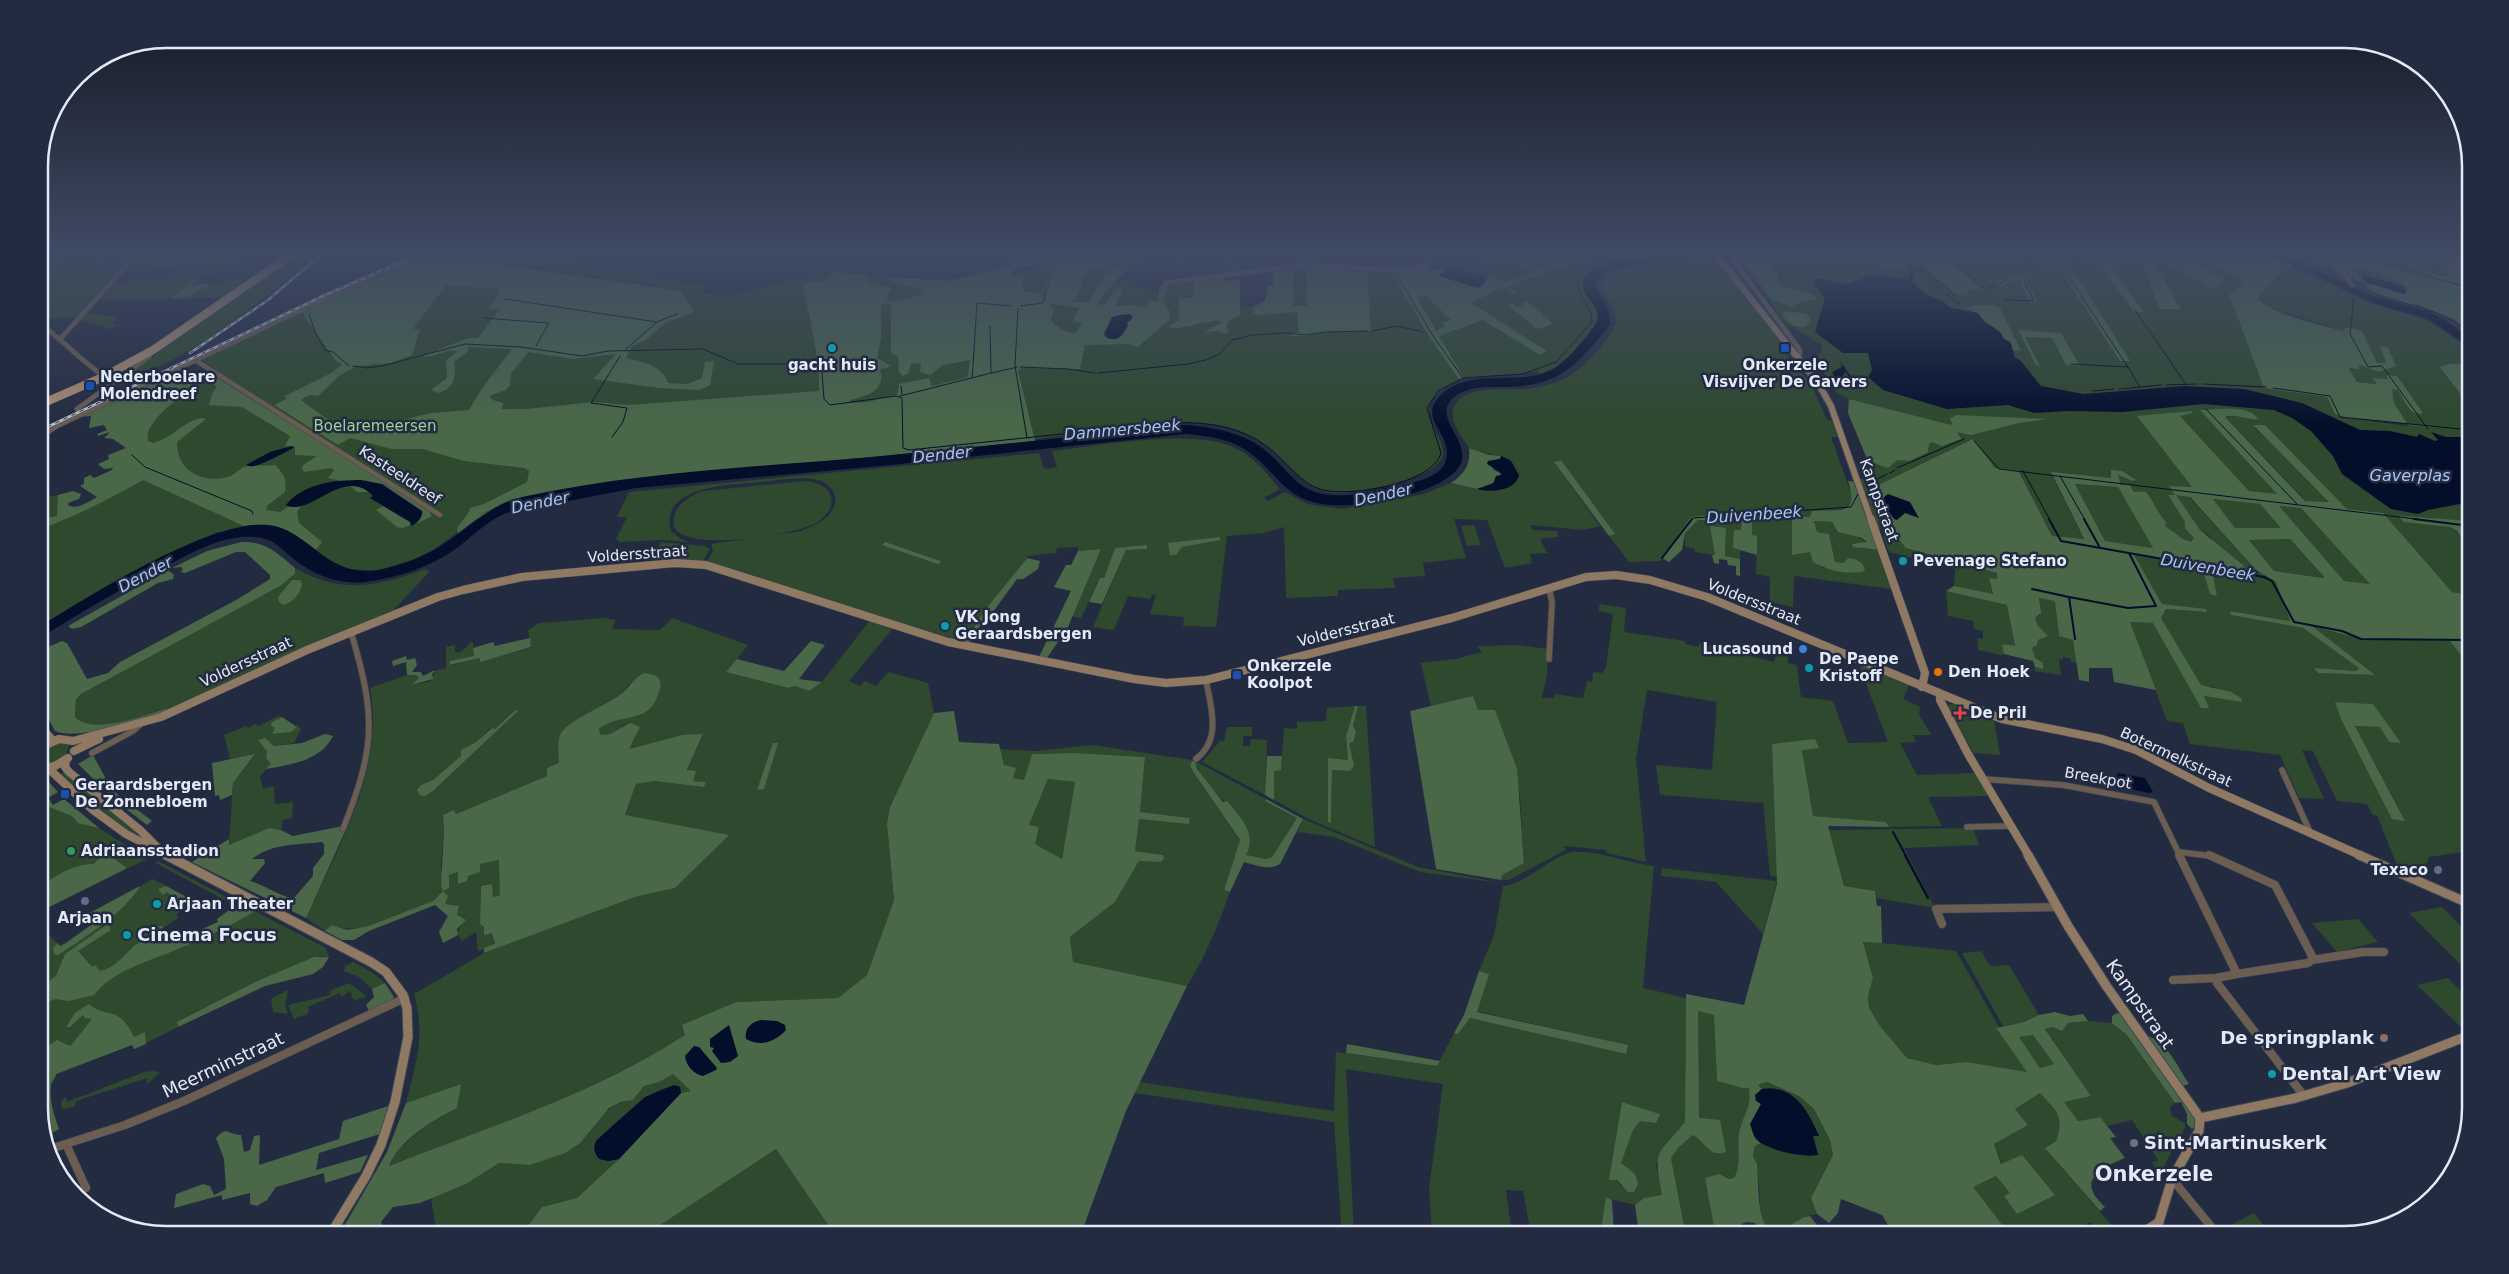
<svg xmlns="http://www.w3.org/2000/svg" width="2509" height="1274" font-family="'DejaVu Sans',sans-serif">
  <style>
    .green { fill: #2e492d; fill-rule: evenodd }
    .forest { fill: #4a6848; fill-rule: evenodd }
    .water { fill: #020e2a }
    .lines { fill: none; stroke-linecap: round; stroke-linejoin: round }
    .stream-far2 { stroke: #020e2a; stroke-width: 1 }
    .stream-far1 { stroke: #020e2a; stroke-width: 2 }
    .stream { stroke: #020e2a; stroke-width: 2.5 }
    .street-far2-casing { stroke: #3e465a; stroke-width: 5.5 }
    .street-far1-casing { stroke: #3e465a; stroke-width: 7 }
    .street-casing { stroke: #3e465a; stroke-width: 9 }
    .secondary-far2-casing { stroke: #3e465a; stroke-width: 8 }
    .secondary-far1-casing { stroke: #3e465a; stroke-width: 9 }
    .secondary-casing { stroke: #3e465a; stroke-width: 11 }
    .primary-casing { stroke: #3e465a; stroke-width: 9 }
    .street-far2 { stroke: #6b5d50; stroke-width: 4.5 }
    .street-far1 { stroke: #6b5d50; stroke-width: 5.5 }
    .street { stroke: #6b5d50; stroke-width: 8 }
    .secondary-far2 { stroke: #8f7963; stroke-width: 6 }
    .secondary-far1 { stroke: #8f7963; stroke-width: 8 }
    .secondary { stroke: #8f7963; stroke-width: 9 }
    .primary { stroke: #aa8e72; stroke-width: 8 }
    .rail-casing { stroke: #bbc2d1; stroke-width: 2.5 }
    .rail { stroke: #232b40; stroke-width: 1; stroke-dasharray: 4.5; stroke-linecap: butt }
    .culture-dot { fill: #0f9aa8; stroke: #232b40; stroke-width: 2 }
    .transit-dot { fill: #1a4fb4; stroke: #232b40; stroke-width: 2 }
    .shop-dot { fill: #3f7fe0; stroke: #232b40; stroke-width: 2 }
    .food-dot { fill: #e8710a; stroke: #232b40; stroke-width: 2 }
    .health-dot { fill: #e0444e; stroke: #232b40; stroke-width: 2 }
    .leisure-dot { fill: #2e9e5b; stroke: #232b40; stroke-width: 2 }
    .service-dot { fill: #5c6f8a; stroke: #232b40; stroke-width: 2 }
    .education-dot { fill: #8d6e63; stroke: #232b40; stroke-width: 2 }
    .worship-dot { fill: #6b7280; stroke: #232b40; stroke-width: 2 }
    .labels { text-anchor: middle; stroke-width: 5; stroke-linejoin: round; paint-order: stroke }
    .poi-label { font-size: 15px; font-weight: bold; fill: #e3e9f7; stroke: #232b40; text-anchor: start }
    .park-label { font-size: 15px; fill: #9ed09a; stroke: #232b40 }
    .street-label { font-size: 15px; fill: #e3e9f7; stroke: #232b40 }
    .water-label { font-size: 16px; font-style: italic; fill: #a9c5f4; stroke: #232b40 }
    .near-poi-label { font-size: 18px; font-weight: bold; fill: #e3e9f7; stroke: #232b40; text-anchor: start }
    .near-street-label { font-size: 18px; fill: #e3e9f7; stroke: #232b40 }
    .near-quarter-label { font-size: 21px; font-weight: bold; fill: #e3e9f7; stroke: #232b40 }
    .rim { fill: none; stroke: #e3e9f7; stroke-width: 2.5 }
  </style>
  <rect width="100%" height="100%" fill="#232b40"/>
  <!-- green -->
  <path class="green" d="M39,251H72L61,264L105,260L100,266H110L106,272L122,270L78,318H39Z
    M218,251H252L237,263L218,266L217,273L200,275L171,299L187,297L209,286V284L235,280L245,282L223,298L99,300L113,284L201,272L215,262L123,273L133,261Z
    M301,251H320C292,277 167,380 133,371L156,354L161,347Z
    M507,251H521L708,287L701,292L469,257Z
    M1058,251H1148L1146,270L1126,271L1117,284L1120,285L1122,281L1135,283L1134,288H1139L1140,286L1151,289L1152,292H1159L1160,286L1224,276V281L1240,279L1241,307H1274L1273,270L1307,267L1392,273H1404L1423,267L1443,271L1439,275L1478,288L1496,277L1464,251H1498L1508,262H1538L1540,257H1551L1559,260L1556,270L1576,264L1578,259L1549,253L1548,251H1678L1615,260L1591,269L1585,293L1597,311V322L1568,358L1556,367L1540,374L1537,371C1504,380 1466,368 1439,392C1415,413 1440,430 1443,450C1447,479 1363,491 1342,493C1309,495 1295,471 1273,452C1262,442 1248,434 1234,430C1198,418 1162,424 1125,428C1095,432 1065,435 1035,439V441L640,479L476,519L433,550L414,559L376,571L350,569L339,565L325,558L302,541L217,532L153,562L39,627V498L58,495V516L97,497L126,448L113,439L108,432L158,379C182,388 191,378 213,367L200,359L301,311L462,259L725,296L828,272L948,281L1006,266H1013L1012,273H1022L1023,270H1036L1035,264Z
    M1175,251H1247L1246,256H1234L1235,262L1240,264V272L1226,274L1218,254H1208V257L1190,256L1188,263H1183V266H1174Z
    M1802,251H2100L2096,255L2100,265L2135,312L2143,311L2107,260C2116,249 2126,254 2139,257L2160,309L2181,308L2152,260L2164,262L2215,290L2203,269L2172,252L2191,253L2244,282L2264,388L2327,397L2335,414L2345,418L2408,426L2394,403L2392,389H2398L2410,410L2423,413L2386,376L2387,379H2372L2378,384L2357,382L2349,367L2360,369L2357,364L2395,367L2388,347L2380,346L2386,363L2377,364L2343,331L2272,308L2258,299C2261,287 2282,276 2291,266L2369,303L2426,320L2470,349V364L2439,368L2470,406V521L2399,518L2450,527C2475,543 2470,568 2470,595L2452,592L2383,513L2347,509L2265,425L2253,426L2330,502L2306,501L2225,417L2238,415L2250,420L2251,413L2241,410H2201L2278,495L2249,491L2180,416L2191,411L2138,417L2193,488L2189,497L2256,570L2276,582L2290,621L2230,611L2231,615L2303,628L2360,668L2356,671L2315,668L2318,673L2375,675L2311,626L2361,639L2450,641L2470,667V851L2429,857L2421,878L2398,868L2377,815H2373L2367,804L2337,801L2313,751L2302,750L2324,799L2299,798L2280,755L2190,744L2183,723L2167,721L2130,622L2154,623L2201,708H2208L2203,696L2233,700L2214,687L2201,686L2161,618L2166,609L2207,612L2162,604L2133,554L2203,567L2210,594L2217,596L2212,569L2234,574L2210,536L2200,530L2175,495H2168L2185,522V530L2194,538L2191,542L2183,539L2164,526L2165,522C2159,516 2150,494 2146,492C2143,491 2137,492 2134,492L2130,485H2121L2117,475L2131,481L2122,471L2111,478L2051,473L2084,540L2052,536L2018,470L1995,468L1973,439L1874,487L1868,461L1848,413L1849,399L1837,393L1814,358L1821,353L1822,345L1791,326H1787L1741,261L1751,256L1776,254L1783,261L1801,260L1796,252ZM2067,260L2120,361L2058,267L2024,276L2038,303H2030L2019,278L2007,276ZM2018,331L2061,333L2066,365L2052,338L2025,337L2040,366ZM2335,702L2373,704L2389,742L2380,727L2355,726L2405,820Z
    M2287,251L2329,253L2333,257L2338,274Z
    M2340,251H2445L2450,276C2435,281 2423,265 2410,260L2415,269L2424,270V275Z
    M1712,256L1789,353L1786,354L1811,384L1827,420L1833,421L1841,437H1831L1853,499C1847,514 1826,510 1812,511L1810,517H1798L1792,508L1725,514L1727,518L1742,517L1741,531L1735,530L1733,548L1740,550V559L1725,556L1726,528L1715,555L1695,552V549L1685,546V533L1698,520H1709L1708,515L1691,517L1660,561L1629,562L1609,536L1614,534L1561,460L1554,462L1600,526L1583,530L1531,525L1532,530L1557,531L1558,537L1540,539L1547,553L1530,554L1532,563L1505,568L1487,520L1454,519L1466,558L1423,563L1425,576L1393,578L1395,588L1338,590V596L1286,598L1284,527L1263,533L1227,536L1216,627L1183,626L1184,617L1150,614L1156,595L1152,594L1150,599L1128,596L1114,630L1093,627L1126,550L1147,549L1115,548L1104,578H1100L1081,618L1072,616L1101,549L1078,551V547L1057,548L1056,553L1028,556L984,611L966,641L943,636L707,561L713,551L711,544L801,531C818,524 843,513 833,490C829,487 826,483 821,481C802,475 778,481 759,482C732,485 658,485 671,531L681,539L690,542L660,540L620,542L616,539L627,517H617L629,492L1039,453L1044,469L1057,467L1052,451C1099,446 1199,426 1239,450C1256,459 1268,475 1280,489L1264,498L1268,501L1285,492L1307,504L1342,509L1424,494L1451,483L1481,490L1508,488L1519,475C1516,471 1515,465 1511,461C1505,456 1479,452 1469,448C1462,437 1448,420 1454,407C1465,383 1505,391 1525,389C1537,388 1548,385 1559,381C1582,372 1606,344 1617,322L1615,311L1601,288C1601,282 1603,278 1607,274C1622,264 1691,259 1712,256Z
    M2355,267L2397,280L2408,287L2363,275L2362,278L2372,284L2365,287L2353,268Z
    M87,312L118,318L111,323L117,324L110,329L80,320Z
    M1860,479H1866C1872,495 1883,516 1879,533Z
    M806,481C835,484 841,507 816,523C795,535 687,553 674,527C670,508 687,497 703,491Z
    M2075,484L2118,487L2153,548L2105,541Z
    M2213,499L2260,504L2281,528H2235Z
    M2278,506L2301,508L2371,584L2344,581Z
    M1752,516L1792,518L1800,552H1810L1823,568L1844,563L1835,562L1829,534L1817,532L1814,521L1832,522C1839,537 1857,533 1867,543L1853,544L1863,549L1878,550L1891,589L1794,576L1793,607L1770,602V577L1756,574L1757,537L1752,535Z
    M1884,521L1907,548L1997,573L1998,579H1989L1993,595L1954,586L1955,569L1889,552L1883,535Z
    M1474,525L1481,545L1467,546L1461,526Z
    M2290,539L2324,578L2274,571L2249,540Z
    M660,542L705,546L710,549L703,561L652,562L654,555H657Z
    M295,568C342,595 378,586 426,569L429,572L391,613L166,712L164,709C142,716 93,735 75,717L76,699L81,694L291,578L295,574Z
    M1946,591L2007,605L2015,647L2003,644L2004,654L2001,655L1978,650L1977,638L1983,639V631L1974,629L1973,621L1948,616Z
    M2039,598L2055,600L2059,636L2073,640L2077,663L2071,662V659L2063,657V660L2059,659L2061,675L2034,671L2035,667L2043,669L2035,658L2032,648L2037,645L2038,640L2047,636L2038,626L2035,618L2040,615Z
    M1600,604L1626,608L1624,632L1685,641V644L1699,647V643L1774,662L1777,653L1788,656V663L1797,665L1801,697L1833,701L1848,743L1888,742L1858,662L1909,685L1903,699L1920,707L1919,714L1931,735H1913L1916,742L1900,743L1917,775L1975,773L1989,796L1928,797L1942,826L1889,827L1886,822L1813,816L1802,750L1772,744L1777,877L1770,876L1763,803L1660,795L1656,765L1712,770L1717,702L1647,690L1636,759L1646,862L1607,853L1606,850L1564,846L1566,850L1509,880H1501L1502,875L1524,863L1520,796L1495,710L1478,711L1472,696L1431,707L1421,663L1456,659L1482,652L1477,646L1518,645L1548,649L1547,675L1542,698H1554L1555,694L1583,698L1587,681L1592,682L1593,672L1602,673L1606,668L1613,614L1598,611Z
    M603,618L616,620L612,629L660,630L672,618L748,645L727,672L787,688L795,686L809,691L822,682L870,620L894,627L849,681L860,686L865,681L876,686L888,672L928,683L934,713L890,807L887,824L894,900L867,975L838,998L736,1002L683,1025L685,1035C594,1094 489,1127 388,1166C403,1139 430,1122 457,1108L460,1084L406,1103C416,1061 426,1038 414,994L484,953L635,897L675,888L728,835L625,816L636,784L654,781L704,787L706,782L692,781L687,771L703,735H682L628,749L636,737L625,724C617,730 610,737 600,734L598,729C607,722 615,719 627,718L631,682L621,694L574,721L559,736V763L547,776L456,814L454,810L443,815L444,832L441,867L449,888V875L458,872L468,876L479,864L500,860V895L493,897L491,884L481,886L480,924L492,933L495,945L478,951L476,932L462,941L457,933L461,926L455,905L445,904L436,897L433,901C404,914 362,938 331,925L325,931L306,918C338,847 385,770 370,688L407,675H416L419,678L411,685L431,681L435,671L446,668V647L455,645V652L459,653L467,647L469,643L473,642L474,656L450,661L451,665L480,658V661L531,648L528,630L539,623ZM514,710L517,712L434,790L421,785L433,780L462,756L461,750L476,742L491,728L495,729Z
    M1949,704H1956L1994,720L2000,755L1973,753L1949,708Z
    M1355,706L1346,736L1348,760L1328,758V822L1331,823L1332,770L1349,771V743L1358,706H1366L1375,847L1311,820L1274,800V770H1281L1284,728L1297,729V722L1326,721L1327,708Z
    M278,716L282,717L271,723L276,728L272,734L291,732L297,725L301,729L294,743L274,746L270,742L267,751L271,764L260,776L263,789L274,786L275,804L293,802L292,818L283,820L281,830L269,828L229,845L233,783L255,755L230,759L224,735L246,726L248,728L255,724L259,726Z
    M1227,727H1252V736H1243V746H1250L1251,739L1267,740L1265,795L1202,762L1220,741H1224Z
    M61,743L69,745L66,755L53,763H39L41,752L51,745Z
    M1093,745L1192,760L1194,773L1240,841L1224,890L1230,892C1218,925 1206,956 1187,986L1073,962L1070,937L1115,902L1139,861L1160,862L1163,855L1135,851L1139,819L1189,823L1190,818L1140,812L1145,757L1075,753L1032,754L1024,780L1012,778L1004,765L1000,749L1037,751Z
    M1195,761L1266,799L1265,801L1297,818L1272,857L1266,859L1245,855C1266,821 1202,794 1195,761Z
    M65,771L137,832V833L132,834C106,818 78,800 60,774Z
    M1048,779L1075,782L1062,859L1035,844L1029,825Z
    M64,799L99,828L147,859L39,912V803L53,805Z
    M1303,819L1418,867L1502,883L1420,872L1334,837L1298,832Z
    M1973,828L1979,845L1904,848L1935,908L1876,898L1875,891L1844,886L1829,830Z
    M1572,852C1599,850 1626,863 1654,866L1643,988L1686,998L1685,1122L1656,1164L1663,1196L1644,1198L1635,1205L1606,1198L1600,1235H1531L1523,1191L1506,1190L1512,1235H1432L1429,1189L1443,1084L1346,1069L1354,1235H1342L1334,1122L1134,1093L1139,1082L1334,1111L1336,1052L1437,1066L1454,1033L1458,1034L1470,1018L1626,1054L1627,1045L1476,1011L1488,974L1479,971L1494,935L1503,886C1526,884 1548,858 1572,852ZM1622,1102L1660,1114L1640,1121L1633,1129L1620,1164L1623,1188L1616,1180Z
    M156,861L162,863L234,901L228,902L156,863Z
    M1662,868L1777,881L1763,934L1716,882L1661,876Z
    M153,879L198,903L177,913L178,918L162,929L166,932L169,944L218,922L217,919L239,903L326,948L329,957L321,956L255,982L177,1022L178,1027L134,1049L132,1045L56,1074C55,1079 52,1081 51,1085C49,1101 54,1115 59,1129L53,1133L50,1132L39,1098V915L49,935L60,946L91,925L86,915Z
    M2442,907L2470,935V969L2466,970L2409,913Z
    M2358,919L2378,942L2337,952L2312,923Z
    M1863,941L1956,951L1999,1027L1996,1028L2028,1073L1966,1062L1936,1065L1907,1058L1880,1026L1869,1008L1868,996L1873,978Z
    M1981,951L1990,966L2009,965L2039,1015L2024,1022L2003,1026L1962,953Z
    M353,962L373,973L385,983L372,989L359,977L344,971L345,966Z
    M2448,978L2470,1000V1026L2463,1029L2417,985Z
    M349,983L365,995L364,1000L363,997L354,1001L350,991L341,997L340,993L308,1007L309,1013L294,1019L288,1005L330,995L331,990Z
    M286,991H288L285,1006L288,1014L273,1012L271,999Z
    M1697,1010L1714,1015L1717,1081L1742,1088H1750C1752,1106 1744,1113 1740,1129C1735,1146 1743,1162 1734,1179H1729L1719,1175L1705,1178L1716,1232L1685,1230L1671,1158L1678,1148L1693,1135L1703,1140L1711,1152L1699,1118Z
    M2088,1021L2112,1023L2122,1029L2175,1103L2170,1107L2172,1116L2185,1123V1128L2166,1162L2163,1178H2160L2152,1163L2158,1160L2132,1120L2107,1126L2099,1117L2078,1121L2063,1101L2091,1096L2045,1028L2052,1027L2062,1031L2068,1023Z
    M2033,1035L2054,1064L2040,1068L2018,1037Z
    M154,1071L160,1073L146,1085L147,1078L76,1101L75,1106L64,1109L61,1107V1102L66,1097L67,1102L144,1072Z
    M673,1073L692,1091L681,1093L680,1087C657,1080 616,1123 598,1139L595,1143L608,1161L619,1159L577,1198L542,1207L521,1235H437L431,1198L466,1184L499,1163L530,1165L599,1118C610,1107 618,1102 633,1100L644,1086L659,1082Z
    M1767,1082L1799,1096L1814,1109L1830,1140L1833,1155L1811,1198L1817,1214L1804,1217L1773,1235C1753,1222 1764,1176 1753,1157L1755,1146L1761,1143L1810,1156L1818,1154L1813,1136H1819C1805,1113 1794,1084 1762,1089L1758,1085Z
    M2040,1092C2056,1111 2065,1116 2056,1141L2045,1148L2120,1235H2101L2090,1222L2066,1235H2010L1972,1187L1996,1176L2011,1194L2004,1196L2055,1195L2022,1156L2002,1164L1994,1144L2028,1125L2015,1109Z
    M776,1149L835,1235H645Z
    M2254,1213L2271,1235H2234L2227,1227Z"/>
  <!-- forest -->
  <path class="forest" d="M1058,251H1067L1126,271L1118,277L1098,301L1099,306L1106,303L1119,287L1122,289L1116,306L1132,305L1144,307L1150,301H1157L1160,286H1164L1166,288L1163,301L1170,312L1169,320L1138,347L1128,344L1085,345L1080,369L1021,368L1018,371L1035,441L613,482L505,502L486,512L458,533L457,528L469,512L470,508L484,504L527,482L529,471L525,468L464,461L423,449H392L350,438L338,445L274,405L286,399L285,396L333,372L342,364L336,361L301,311L407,264L462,259L681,291L694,312L665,323L646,340L632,346L626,358C643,362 662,365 668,383L688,384L702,378L705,362L714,361L710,385L700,390L660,388L593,379L616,354L573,359L528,352L511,374L510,385L506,390L489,396L493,400L503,403L502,409H526L594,402L628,405L819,391C820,366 814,339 809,314C807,303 803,296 804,284L828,280L834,272L869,275L865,280L867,283L891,288L886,299L893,302L924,294L917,288L891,281L888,277L948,281L1013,266L1011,276H1024L1021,285L1026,287L1024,292L1040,293L1042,297L1046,294V284L1053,264L1036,266L1034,262ZM1092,269L1109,271L1102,279L1089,302H1073L1083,287L1080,282ZM446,285L501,289L489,309H500L478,338H468L422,356C435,359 445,348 457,351L446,361L447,378L431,390L438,393C455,388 456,377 454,362L468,351V347L512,349L480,391L469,410L431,413L347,434L301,400L310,395L318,396L339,376L356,366L391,363L412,355L420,329H413ZM881,304L891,305V353L898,356L899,372L903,376L909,373L911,364L921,363L920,372L930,375L943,365L970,360L968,377L932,386L929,378L899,384L897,395L867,402L848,403L851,400C868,395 886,391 880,369L887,368L890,365L877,358L881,339ZM1055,304L1079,308L1073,321L1082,323L1075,333C1064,331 1058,329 1051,320L1054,310L1049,305Z
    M1498,251H1510L1511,256L1524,263C1528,249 1535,251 1548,251L1549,253L1578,259L1579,261L1508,286L1519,295H1516L1502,287L1471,303L1547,351L1540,355L1483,320L1439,336L1464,378L1459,379L1430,338L1392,273L1412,272L1428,265L1430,269L1443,271L1440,276L1478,288L1485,284L1489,274L1505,283L1559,262L1558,259L1540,257C1532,275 1506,264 1498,251ZM1426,296L1451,320L1442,323L1445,326L1436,331L1417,297Z
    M1826,251H1888L1904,266L1900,270C1878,271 1884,260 1869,256C1855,252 1840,258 1826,251Z
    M1925,251H1939L1982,289L1971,290L1965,296L1956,294L1924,266L1925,263L1936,264L1927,259Z
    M2100,251H2137L2144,253C2166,240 2203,269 2224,279L2216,290L2164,262L2153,260L2181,309H2160L2139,257C2126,254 2116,249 2107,260L2144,312H2134L2100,265L2096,255Z
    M2185,251L2256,253L2292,265C2284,272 2260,290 2258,299C2277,316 2318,324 2343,331L2346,327L2362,331L2377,363H2386L2380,346L2388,347L2396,366L2378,372L2358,364L2360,369L2349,368L2357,382L2377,384L2372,378L2387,379L2386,375L2397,376L2423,413C2410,418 2404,399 2398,390L2392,389L2394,403L2408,425L2470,430L2345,418L2335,414L2327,397L2264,388L2229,294L2244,285V282Z
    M2317,251H2340L2424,275V270L2408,265L2407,262L2410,260C2423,265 2435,281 2449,275L2443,261L2444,252L2470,251V331L2453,319L2416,304L2414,305L2392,300L2364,288L2372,284L2399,293L2407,290V287L2397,280L2355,267L2353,268L2360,278V282L2338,274L2329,257H2336L2334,253Z
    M1753,258L1770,263L1778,276L1777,282C1787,291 1802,289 1814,295L1816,300L1803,301L1791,307L1772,300L1748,266L1747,263Z
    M2067,260L2130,361H2120L2058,267L2024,276L2038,303H2030L2019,278L2000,287L1994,285L2007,276Z
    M1307,267L1367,271L1371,331L1323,332L1305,336H1291V333H1299L1297,312L1257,315L1252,314L1255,309L1253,307L1265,301L1268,286H1273V270L1293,268V306H1307Z
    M200,275H203L190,286L206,283L209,286L187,297L170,299Z
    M1224,276V281L1240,279V315L1228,321L1226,326L1229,332L1223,334L1219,331L1204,332L1221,323L1218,320L1178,328L1168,327L1179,320V297L1192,298L1195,280Z
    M1524,301H1527L1553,324L1537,329L1508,305L1511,303L1517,307L1522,306Z
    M1973,305H1993L2000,308L2021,351L2011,350L2010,341L2004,339L2000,332L1984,321L1973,310L1964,309Z
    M1786,311L1806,314L1811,319L1805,327L1794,326L1783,317V313Z
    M2018,330L2061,333L2080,366L2066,365L2052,338L2025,337L2040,366L2036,365Z
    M2469,363L2470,364V406L2439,367L2449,364Z
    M206,371L428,509L432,516L416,524L421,518L369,492H357L345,482L328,478L334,470L331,468L305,472L302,469L303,465L317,456L295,455V447L285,446L290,436L242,407L209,405L212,394L217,386L204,381C188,392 143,419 148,441L153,443C171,440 191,414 206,419L177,442C176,471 203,484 228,477C236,475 239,467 248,466C257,465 266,466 275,465C284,474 287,479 285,492L268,505L266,510L280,512L288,507L301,506L297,512L299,523L322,542L315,551L281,528L264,525L244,526L143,480C109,499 76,517 39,529V520L57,516L58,495L73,491L81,494L79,499L68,503L69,506C79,509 88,503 97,497L80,486L84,484V478L90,475L94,478L112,470L113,468L104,469L98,464L109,459L108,455L126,448L113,439L104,438L110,432L98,436L97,434L107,430L104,425L89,428L91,416L79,417L158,379C180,387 186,381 206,371Z
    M1849,399L1951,425L1952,423L1950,419L1956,415L2047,419L2019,423L1971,435L1957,432L1961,439L1942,446L1932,442L1929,444L1928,452L1910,461L1897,460L1888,468L1868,461L1848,413Z
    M2200,410C2216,410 2249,404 2258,419C2245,421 2238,413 2225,417L2305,501L2329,502L2253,425H2265L2347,509L2383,513L2452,592L2470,595V667L2450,641L2361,639L2312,626L2375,675L2318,673L2314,668L2356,671L2359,668L2303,628L2231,615L2230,611L2290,621L2276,582L2256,570L2190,497L2176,495L2200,530L2243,565L2245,570L2244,573L2234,574L2212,569L2217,596L2210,594L2202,567L2134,555L2162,604L2206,609L2207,612L2166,609L2161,618L2201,685L2231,692L2241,698L2242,702L2204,696L2209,708H2201L2153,623L2130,622L2156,690L2114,682L2112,668H2089V682L2079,680L2073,640L2059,636L2055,601L2039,598L2041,613L2035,618L2038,626L2048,636L2038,640L2037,645L2032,648L2035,658L2043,663V669L2035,667L2033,661L2004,654L2002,644L2015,646L2007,605L1946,591L1954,586L1993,594L1989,578L1997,579V573L1906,548L1884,521L1874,487L1973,439L1995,468L2018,470L2052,536L2084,539L2051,472L2111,478V470L2122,471L2136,480L2132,481L2118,475L2121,485H2130L2134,492C2137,492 2143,491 2146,492C2150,494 2159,516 2166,522L2165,526L2183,539L2191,542L2194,538L2185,529V522L2168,495H2175L2169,486L2192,487L2137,416L2191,411L2193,413L2180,416L2249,491L2277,494ZM2075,484L2118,487L2153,548L2105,541ZM2213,499L2260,504L2281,528H2235ZM2279,506L2301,508L2370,584L2344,581ZM2290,539L2324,577L2323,578L2274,571L2249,540Z
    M1469,448L1490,455L1501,456L1500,459L1488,461L1494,470L1502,474L1495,479V482L1477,489L1451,483C1464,474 1471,465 1469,448Z
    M1561,460L1615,534L1609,536L1554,462Z
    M1848,481L1858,482L1878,550L1853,547L1852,544L1867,542L1862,538L1838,532L1832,522L1814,521L1817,532L1829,534L1835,562L1844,563L1848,558C1856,559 1862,561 1865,569L1862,572C1843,574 1830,571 1813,562L1810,552L1792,555V518L1752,516V535L1757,536V555L1733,548L1734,530H1741L1742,518H1726L1725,514L1792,508L1798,517H1810L1812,511C1840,509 1859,517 1848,481Z
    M384,506L410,522L411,525L402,528L397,527L376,510Z
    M1708,515L1710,520H1698L1685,533L1682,550L1669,562L1662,558L1691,517Z
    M2401,516L2470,521V551L2457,531L2450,527L2404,522L2399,517Z
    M1710,526L1726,528L1725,556L1740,559V576L1736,575V566L1728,565L1727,560L1719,559V564L1714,563L1712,555H1715Z
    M1220,537V540L1182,547L1176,555H1170L1168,543Z
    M241,542C265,541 277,553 295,568V574L280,586L81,694L76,699L75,717C93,735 142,716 165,709L166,712C142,720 77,741 55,731L39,701V651L62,641L67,643L87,679L108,673L120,662L238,599L270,579V575L245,552H236L185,573L181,572L183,569L181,567L172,568L207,551Z
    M885,542L934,559L941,561L939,564L935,563L882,545Z
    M1147,545V549L1126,550L1102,604L1089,602L1100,578H1104L1115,548Z
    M1101,549L1068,627L1047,658L1039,657L1071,591L1054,587L1066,565H1071L1078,551Z
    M1027,558L1040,561L1038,569L1023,579H1017L987,620H984L970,642L966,641L984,611Z
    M168,570L174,575L173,579L158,583L81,627L72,629L68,626Z
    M292,580H300L302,584C300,595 293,602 283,605L279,602L278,597Z
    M530,638L531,647L480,662V658L449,665L450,661L474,656L473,648L493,642L495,646Z
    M811,641L825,645L799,679L822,682L809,691L795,686L788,688L726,672L737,659L784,671Z
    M406,656L407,660L415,658L417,665L412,672H421L423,676L433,671H435L432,674L433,679L411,685L419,678L416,675H407L406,662L393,666L392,661Z
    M644,673C650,674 658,674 660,681C662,687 659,692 657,697C648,724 617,713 599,729L600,734C611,738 620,726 631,723L640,727L629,749L682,735L703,734L687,770L696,771L693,781L706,782L704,787L654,781L636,784L625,815L729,835L675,888L635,897L484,953V948L495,944L492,933L484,935V927L480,924L481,886L492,884L493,897L500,895L499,860L480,864V872L468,876L467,881L458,884V872L449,875V888L443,891L448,896L445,904L459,906L457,915L466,920L457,929L458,935L443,943L439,932L448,916L435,905L369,931L354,940H342L325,931L331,925L348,930L369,926L433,901L443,891L441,885L444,832L443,815L454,810L456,814L547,776V768L559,763C559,755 557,743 560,735C567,720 607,705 621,694C630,687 633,679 644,673Z
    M1473,696L1478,710H1495L1517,769L1524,863L1502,875L1501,880L1436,869L1410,711Z
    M2335,702L2373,704L2401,743L2389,742L2380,727L2355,726L2405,821L2392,819L2341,719Z
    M1355,706H1358L1353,726L1356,732L1353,742L1349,743L1354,766L1350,771L1332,770L1331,823L1328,822V758L1348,760L1346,736Z
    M515,710L518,711L434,790L425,796L420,795L417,790L421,785L433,780L461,756V750L476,742L492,728L495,729Z
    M954,711L959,742L999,744L1004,765L1016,768L1013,778L1024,780L1032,754L1075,753L1145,757L1140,812L1190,818L1189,824L1139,819L1135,851L1163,855L1164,859L1160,862L1139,861L1115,902L1070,937L1073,962L1187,986L1126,1111L1085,1223L1078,1235H835L776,1149L645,1235H521L542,1207L577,1198L619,1159L681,1093L691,1091L673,1074L659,1082L644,1086L633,1100L621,1102L609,1108L580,1143L565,1153L530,1165L499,1163L466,1184L420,1203L393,1207L381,1222L386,1235H339L387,1152L406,1103L461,1084L457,1108C432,1121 400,1139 389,1166C489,1127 594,1094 685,1035L682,1025L736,1002L838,998L867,975L894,900L887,824L890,807L934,713ZM1048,779L1075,782L1062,859L1035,844L1039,827L1029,825Z
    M282,717L297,727L291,732L272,734L275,728L271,726V723Z
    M325,734L333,736C321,761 289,765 265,769L271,764L266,758L267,751L258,740L265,738L274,746L302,743Z
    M1815,739L1819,748L1802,750L1813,816L1886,822L1889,827L1828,826L1844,886L1875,891L1877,906H1881L1882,943L1863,942L1873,978L1868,996L1869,1008L1880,1026L1907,1058L1936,1065L1966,1062L2027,1072L1996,1028L2024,1022L2039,1015L2055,1012L2070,1016L2083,1014L2088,1021L2068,1023L2062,1031L2052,1027L2045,1029L2091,1096L2064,1102L2078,1121L2100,1117L2116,1137L2110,1138L2125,1158C2113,1163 2084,1174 2093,1192C2095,1197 2101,1203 2105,1207L2100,1211L2045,1148L2056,1141C2065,1115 2056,1111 2040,1093L2015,1109L2028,1125L1994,1144L2001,1164L2022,1155L2055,1195L2017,1214L2004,1196L2010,1193L1996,1176L1973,1187L2010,1235H1884L1888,1225L1882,1215L1841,1199L1838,1213L1829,1223L1817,1214L1811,1198L1833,1155L1830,1140L1814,1109L1799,1096L1767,1082L1758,1085L1762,1089L1755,1095L1761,1104C1754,1119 1745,1129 1761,1143L1755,1146L1753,1156L1757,1164C1759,1185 1756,1219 1772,1235H1759L1755,1223C1741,1220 1740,1225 1733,1235H1639L1635,1205L1644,1198L1662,1195C1653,1147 1657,1157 1685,1122L1686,994L1744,1005L1777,884L1772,744ZM1698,1011L1714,1015L1717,1081L1742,1088H1749C1752,1106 1744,1113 1740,1129C1735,1146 1743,1162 1734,1178L1729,1179L1719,1174L1705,1178L1715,1232L1685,1230L1671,1158L1678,1148L1693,1135C1706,1142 1709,1158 1726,1152L1720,1120L1699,1118ZM2033,1035L2054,1064L2040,1068L2019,1037Z
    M773,743H778L764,789L757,790Z
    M255,754L233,783L232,795L220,800L219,795L215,796L212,763Z
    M93,755L112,790L152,821L147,825L117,802L78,764Z
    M1267,756H1282L1281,770L1274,771V800L1265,795Z
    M1192,761H1195L1197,769L1223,802L1227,801C1241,818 1257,833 1246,855L1266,859L1272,857L1297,818L1265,801L1266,799L1303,819L1280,864C1268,871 1256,865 1244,862L1230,892L1224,890L1240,840L1194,773L1190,766Z
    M39,776L45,778L58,792L48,798L53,805L64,799L99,828L78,823L72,816L39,803Z
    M348,825L306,918L192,862L229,839V845L269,828L281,830L293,836ZM322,842L324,844V854L313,868V876L294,898C283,898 263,884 250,881L265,863L264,859H252C272,843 298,845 322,842Z
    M109,855L127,868L39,912V888C56,876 72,864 94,864L98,859Z
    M166,886L190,899L178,907L170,899L172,896L167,892L163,895L158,889Z
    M138,887H140C120,916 87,936 58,955L54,954L53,948L58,943L60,946L65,944L91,925L86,915Z
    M239,903L255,911C231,926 205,938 178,949C150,961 113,970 94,995L69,1001L56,999L44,1003L39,1001V989L56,976L65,954L108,924L111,930L78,951L92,967L95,965L100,971C115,968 122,957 132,948C141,939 155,938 160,926H163L162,929L166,932L169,944L218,922L217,919Z
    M314,957H329L323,967L313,974L265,986L178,1027L177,1022L255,982Z
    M1479,971L1489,974L1477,1012L1628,1045L1626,1054L1470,1018L1458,1034L1454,1033L1464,1015Z
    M385,983L394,997L391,1002L370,1012L366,1005L374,997L372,989Z
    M89,1004C107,1020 117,1003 134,1037L145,1032L146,1044L134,1049L132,1045L56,1074C55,1079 52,1081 51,1085C49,1101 54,1115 59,1129L51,1133L39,1098V1052L57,1040L70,1046L73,1043L92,1019L85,1018L83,1015L70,1027H66L75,1013Z
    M2117,1013L2124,1015L2139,1035C2164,1034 2177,1066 2189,1084L2182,1086L2202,1116L2192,1129L2187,1124V1114L2181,1102L2175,1103L2126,1034L2112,1023V1016Z
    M1347,1044L1440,1061L1437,1066L1346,1053Z
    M1622,1102L1660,1114L1656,1123L1640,1121L1633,1130L1621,1163L1635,1174L1638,1184L1634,1192H1628L1617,1180H1609Z
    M388,1106L380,1134L319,1153L316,1170L368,1155L360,1172L325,1183L324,1173L276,1187L267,1200L257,1206L250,1204V1193L222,1200V1195L174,1208L176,1194L203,1184L210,1186L214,1195L226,1189L224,1159L216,1138C228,1125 227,1135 241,1135L244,1152L250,1150L254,1136L260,1135L259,1165L339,1139L343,1121Z
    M1606,1197L1612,1200L1614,1235H1600Z
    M1810,1216L1825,1235H1773L1804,1217Z"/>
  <!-- water -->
  <path class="water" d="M1678,251H1723L1607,270L1599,276L1595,287L1609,310L1610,325C1577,365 1561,386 1505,387C1489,387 1471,386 1457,395C1429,414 1466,436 1462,459C1456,493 1359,508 1330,505C1282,501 1278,470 1244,449C1227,438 1206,436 1186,434L891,465L636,488L506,513C486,522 474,535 457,548C431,567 397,578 365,582C340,585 314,575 295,560C287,554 280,546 271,541C260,536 245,536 234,538C209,542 186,556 164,567C121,589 79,613 39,639V627C88,597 219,513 275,526C313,536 329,578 378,570C401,566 426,556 445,543C472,526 490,505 522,497C636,472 756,467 872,457C942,450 1013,443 1083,436C1118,433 1152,427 1186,425C1209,427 1234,431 1255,443C1294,468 1292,499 1349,495C1362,494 1374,490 1386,488C1407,483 1446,481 1447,454C1448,430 1416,417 1443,393C1474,366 1521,388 1555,368C1565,362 1598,328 1598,317C1599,306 1585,298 1583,287C1579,257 1658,254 1678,251Z
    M1893,251L1914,269L1912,282L1925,294L1941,300L1951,308L1978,313L1984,321L2000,332L2004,339L2011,343L2015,358L2020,360L2041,386L2084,394L2184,386L2244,389L2302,403L2360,430L2390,431L2417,437L2419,434L2435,441L2438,440L2431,432L2446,437H2470V502L2428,510L2418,514L2391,509L2342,474L2333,456L2311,431L2292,418L2274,410L2203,404L2123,412L2067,411L2034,413L2008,405L1947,409L1883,390L1868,377L1872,370L1868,353H1843L1815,332L1825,298L1814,283L1816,279H1820L1846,284L1872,275L1908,279L1911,267Z
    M2203,251L2278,252L2371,295L2428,311L2445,320L2470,338V347L2428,319L2373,303L2278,258L2256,253Z
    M1450,266L1487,278V280L1478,288L1439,276Z
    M2363,275L2401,285L2407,292L2403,294L2366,282L2362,279Z
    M1120,315L1130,314L1133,318L1127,323L1128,326C1122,335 1120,342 1107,338L1104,334L1112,317Z
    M1840,361L1850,375L1857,391L1846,372L1843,375L1848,390L1840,387L1832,372L1842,367Z
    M292,446L294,447C293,449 259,466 254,466C250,467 250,466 246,465L270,452Z
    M1501,456L1510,460L1519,475C1516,491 1490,493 1477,489L1493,484L1496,476L1501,475L1500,472L1487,464L1488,461L1500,459Z
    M361,480L382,484L422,511C424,517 415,525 411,526L410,522L370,498L373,496C343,465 311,518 286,505C304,483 335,480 361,480Z
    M1888,494L1910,502L1919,518L1905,513L1897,520L1894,519L1883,503L1884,497Z
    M2117,773L2145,778L2153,792L2149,793L2120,787L2118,785Z
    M761,1020L777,1021L785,1025L786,1030C775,1042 761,1047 746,1039C744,1029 751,1022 761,1020Z
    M729,1025L738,1056L730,1062L721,1063L712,1051L714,1048L710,1047V1039Z
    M694,1046L699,1047L717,1068L716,1070L703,1076C694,1074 686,1066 685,1056Z
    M674,1085L680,1087L681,1093L619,1159L608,1161L599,1159C594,1153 592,1145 598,1139L645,1097Z
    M1762,1089C1794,1084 1808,1111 1819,1136H1813L1818,1155C1804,1158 1766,1150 1756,1139C1753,1135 1752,1129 1750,1124L1761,1104L1756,1101L1755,1095Z"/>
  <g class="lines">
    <!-- stream-far2 -->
    <path class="stream-far2" d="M1602,251L1608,258
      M1940,251L1985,289L1996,286L2014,275L2060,264L2128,367
      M2017,251L2039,269
      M2284,251L2343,277
      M2339,251L2470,288
      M1899,255L1912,269
      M2060,264L2112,251
      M1377,267L1381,262L1380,251
      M1912,268L1922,274
      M1921,268L1954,295
      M1396,274L1433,336L1463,378
      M1924,275L1951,298
      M2350,278C2360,282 2367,290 2377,294C2412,307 2440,308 2470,333
      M2354,298L2350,334L2368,367L2382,366L2428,429
      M505,299L657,322L626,349
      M1953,300L1960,304
      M2004,300L2034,301L2021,274
      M1020,306L1043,303L1058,252
      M1018,308L1015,366L1027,438
      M2135,310L2185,383
      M309,314L315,332L325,350L333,352L349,366
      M483,318L549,323L536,346
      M657,322L677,314
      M1372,331L1397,326L1423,332
      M2071,364L2128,367L2140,387
      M353,366L367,368L382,366L465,344L521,347L582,356L608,351L703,349L738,364H789L818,358L821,359L824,399L830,405L896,396L902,398L903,448L909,450L1168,423C1207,421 1246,426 1276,454C1290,466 1301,483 1320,489C1347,498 1433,484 1441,453L1427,408L1438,391L1463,378L1523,374L1556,362L1592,322C1592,305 1579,298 1578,286C1577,255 1636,253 1658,251
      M973,366L977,303L1011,306
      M1020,367L1068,369L1095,373
      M1010,369L1017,367
      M991,373L1009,369
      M1098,373L1188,364L1206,360L1220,354L1232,340L1253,335L1286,333L1306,335L1325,332L1368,331
      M972,378L973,367
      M2203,384L2266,387
      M2166,385L2197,384
      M901,386L902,394
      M2273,388L2330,396L2340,417L2470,430
      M2119,389L2162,385
      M2092,391L2114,389
      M900,396L991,373L990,326
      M2206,409L2297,504
      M612,437L623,422L627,408L591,403L620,356
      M1974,441L1999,469L2424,520
      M132,455L145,467L252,511L253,514
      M1897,468L1964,439
      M2023,471L2050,520
      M1890,473L1895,470
      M2060,476L2085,520
      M1872,482L1887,474
      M1691,520L1693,518L1851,507L1858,494"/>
    <!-- stream-far1 -->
    <path class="stream-far1" d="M2049,519L2061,541L2264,577L2272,581L2294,622L2342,631L2361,639L2470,640
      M2084,519L2099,546
      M2414,519L2470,526
      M1662,558L1692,519
      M2032,589L2069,597
      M2075,639L2069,597L2128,608L2156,606L2129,553
      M1893,832L1906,856"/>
    <!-- stream -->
    <path class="stream" d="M1905,855L1928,898"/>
    <!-- street-far2 casing -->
    <g class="street-far2-casing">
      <path id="street-far2" d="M1780,251L1748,255L1734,261L1800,350L1799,358
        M2330,251L2352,285
        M1013,265L1027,264L1055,251
        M1165,289V284L1170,282L1307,265L1405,271L1423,266L1434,251
        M39,323C65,341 85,366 113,382
        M61,338L138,253
        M195,360L440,515
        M77,409L149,357L153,350
        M39,438L57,426L388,269L419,261L464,257"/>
    </g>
    <!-- street-far1 casing -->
    <g class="street-far1-casing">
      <path id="street-far1" d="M1549,588L1552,602L1549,659
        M92,753L133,731L142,723
        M1196,759C1222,739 1211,708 1206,680
        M2282,770L2310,832
        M1982,779L2063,785L2154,802L2180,856
        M1967,827L2010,826
        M343,829C376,746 376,717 351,632
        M2179,852L2211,856"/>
    </g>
    <!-- street casing -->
    <g class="street-casing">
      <path id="street" d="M2179,855L2237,974L2216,978L2217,983L2304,1096
        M2209,855L2275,885L2312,956V960L2308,963L2237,974
        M1942,924L1936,909L2057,907
        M2312,960L2363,952H2384
        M2173,980L2216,978
        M39,1108L48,1131V1143
        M66,1144L86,1188
        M50,1149L125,1125L184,1101L405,998
        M2172,1179L2218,1235"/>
    </g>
    <!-- secondary-far2 casing -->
    <g class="secondary-far2-casing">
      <path id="secondary-far2" d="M1713,251L1818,383L1831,406L1871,520"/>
    </g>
    <!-- secondary-far1 casing -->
    <g class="secondary-far1-casing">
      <path id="secondary-far1" d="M1871,519L1925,673L1922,687
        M1940,695V700L1968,754L2029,856
        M39,725L53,741
        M73,741L161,717L307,650L438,597L463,590L522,577L675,563L706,565L948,642L1134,679L1166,683L1206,680L1452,618L1586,577L1616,575L1650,580L1707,597L2002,719L2102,739L2136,750L2209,788L2362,856
        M39,748L59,739L73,741
        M74,751L99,739
        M66,760L65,767L69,772L140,830L158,848
        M48,768L93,810L126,834L168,856
        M39,769L55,766L68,758"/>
    </g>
    <!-- secondary casing -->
    <g class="secondary-casing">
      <path id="secondary" d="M166,855L371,962L386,972L403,995L407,1008L408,1037L395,1102L381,1145L366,1176L330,1235
        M2028,855L2068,926L2107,987L2200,1118
        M2359,855L2470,904
        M2200,1118L2296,1098L2347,1083L2470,1035
        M2139,1235L2159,1222L2172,1179L2199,1131L2200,1118"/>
    </g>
    <!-- primary casing -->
    <g class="primary-casing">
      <path id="primary" d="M39,405L103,377L153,350L297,251"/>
    </g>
    <!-- street-far2 -->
    <use href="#street-far2" class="street-far2"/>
    <!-- street-far1 -->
    <use href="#street-far1" class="street-far1"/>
    <!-- street -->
    <use href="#street" class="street"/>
    <!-- secondary-far2 -->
    <use href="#secondary-far2" class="secondary-far2"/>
    <!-- secondary-far1 -->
    <use href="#secondary-far1" class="secondary-far1"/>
    <!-- secondary -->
    <use href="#secondary" class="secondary"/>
    <!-- primary -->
    <use href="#primary" class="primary"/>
    <!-- rail casing -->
    <g class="rail-casing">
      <path id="rail" d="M190,353L268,300L325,251
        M39,431L325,295L426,251"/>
    </g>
    <!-- rail -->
    <use href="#rail" class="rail"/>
  </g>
  <!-- sky -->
  <linearGradient id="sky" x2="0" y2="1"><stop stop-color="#131823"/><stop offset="0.59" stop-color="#3f4a64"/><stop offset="1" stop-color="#3f4a64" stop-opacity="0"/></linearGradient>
  <rect width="2509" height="429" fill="url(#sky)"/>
  <!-- markers -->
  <g class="culture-dot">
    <circle cx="832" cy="348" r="5"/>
    <circle cx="1903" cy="561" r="5"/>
    <circle cx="945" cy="626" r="5"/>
    <circle cx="1809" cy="668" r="5"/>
    <circle cx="157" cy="904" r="5"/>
    <circle cx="127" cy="935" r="5"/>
    <circle cx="2272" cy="1074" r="5"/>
  </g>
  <g class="transit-dot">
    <rect x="1780" y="343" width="10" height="10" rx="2.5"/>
    <rect x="85" y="381" width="10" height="10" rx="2.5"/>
    <rect x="1232" y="670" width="10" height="10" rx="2.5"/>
    <rect x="60" y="789" width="10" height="10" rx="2.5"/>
  </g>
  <circle class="shop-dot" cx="1803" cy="649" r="5"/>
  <circle class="food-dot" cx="1938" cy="672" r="5"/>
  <path class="health-dot" d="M1957.5 705.5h5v5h5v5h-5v5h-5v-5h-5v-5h5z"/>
  <circle class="leisure-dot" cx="71" cy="851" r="5"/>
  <g class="service-dot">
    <circle cx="2438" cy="870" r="5"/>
    <circle cx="85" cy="901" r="5"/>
  </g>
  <circle class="education-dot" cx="2384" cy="1038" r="5"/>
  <circle class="worship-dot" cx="2134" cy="1143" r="5"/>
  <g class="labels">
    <!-- poi labels -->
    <g class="poi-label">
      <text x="832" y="370" text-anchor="middle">gacht huis</text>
      <text x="1785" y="370" text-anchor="middle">Onkerzele<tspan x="1785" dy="17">Visvijver De Gavers</tspan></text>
      <text x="100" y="382">Nederboelare<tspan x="100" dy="17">Molendreef</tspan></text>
      <text x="1913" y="566">Pevenage Stefano</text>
      <text x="955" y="622">VK Jong<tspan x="955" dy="17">Geraardsbergen</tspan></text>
      <text x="1793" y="654" text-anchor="end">Lucasound</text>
      <text x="1819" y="664">De Paepe<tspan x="1819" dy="17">Kristoff</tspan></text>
      <text x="1247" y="671">Onkerzele<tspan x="1247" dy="17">Koolpot</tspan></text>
      <text x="1948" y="677">Den Hoek</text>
      <text x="1970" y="718">De Pril</text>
      <text x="75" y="790">Geraardsbergen<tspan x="75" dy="17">De Zonnebloem</tspan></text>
      <text x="81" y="856">Adriaansstadion</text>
      <text x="2428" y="875" text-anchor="end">Texaco</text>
      <text x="167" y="909">Arjaan Theater</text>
      <text x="85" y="923" text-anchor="middle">Arjaan</text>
    </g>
    <!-- park labels -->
    <g class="park-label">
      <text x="375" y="431">Boelaremeersen</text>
    </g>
    <!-- street labels -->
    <g class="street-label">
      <text transform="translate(400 475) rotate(33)" y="5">Kasteeldreef</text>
      <text transform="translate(1879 500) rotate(70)" y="5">Kampstraat</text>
      <text transform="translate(637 554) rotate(-4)" y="5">Voldersstraat</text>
      <text transform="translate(1754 602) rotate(22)" y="5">Voldersstraat</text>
      <text transform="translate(1346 630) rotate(-14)" y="5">Voldersstraat</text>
      <text transform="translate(246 662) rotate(-25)" y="5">Voldersstraat</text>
      <text transform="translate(2176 757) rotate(25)" y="5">Botermelkstraat</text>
      <text transform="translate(2098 778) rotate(10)" y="5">Breekpot</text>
    </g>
    <!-- water labels -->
    <g class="water-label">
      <text transform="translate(1122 429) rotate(-5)" y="6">Dammersbeek</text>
      <text transform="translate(942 454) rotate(-6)" y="6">Dender</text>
      <text x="2410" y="481">Gaverplas</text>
      <text transform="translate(1383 494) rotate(-12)" y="6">Dender</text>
      <text transform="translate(540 502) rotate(-11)" y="6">Dender</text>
      <text transform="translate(1754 514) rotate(-4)" y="6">Duivenbeek</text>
      <text transform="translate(2208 567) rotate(10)" y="6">Duivenbeek</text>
      <text transform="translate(145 574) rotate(-28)" y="6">Dender</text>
    </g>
    <!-- near-poi labels -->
    <g class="near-poi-label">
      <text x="137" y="941">Cinema Focus</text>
      <text x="2374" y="1044" text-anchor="end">De springplank</text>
      <text x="2282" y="1080">Dental Art View</text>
      <text x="2144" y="1149">Sint-Martinuskerk</text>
    </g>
    <!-- near-street labels -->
    <g class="near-street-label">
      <text transform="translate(2140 1004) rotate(55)" y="6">Kampstraat</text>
      <text transform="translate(223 1065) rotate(-25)" y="6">Meerminstraat</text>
    </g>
    <!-- near-quarter labels -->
    <g class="near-quarter-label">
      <text x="2154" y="1181">Onkerzele</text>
    </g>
  </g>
  <!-- crop -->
  <path d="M0 0H2509V1274H0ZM166 48H2344A118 118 0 0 1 2462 166V1108A118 118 0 0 1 2344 1226H166A118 118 0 0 1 48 1108V166A118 118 0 0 1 166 48Z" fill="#232b40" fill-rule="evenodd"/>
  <path class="rim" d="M166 48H2344A118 118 0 0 1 2462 166V1108A118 118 0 0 1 2344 1226H166A118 118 0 0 1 48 1108V166A118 118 0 0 1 166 48Z"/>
</svg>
